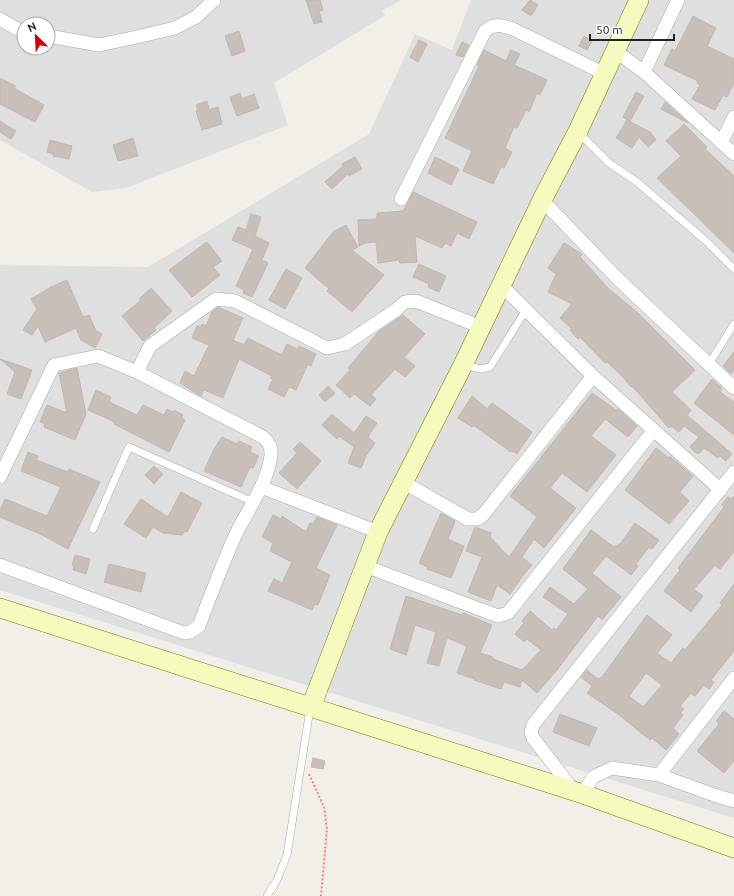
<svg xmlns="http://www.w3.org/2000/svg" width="734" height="896" font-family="Ubuntu,sans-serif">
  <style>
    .residential { fill: #e0dfdf; fill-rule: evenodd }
    .building { fill: #c7bfb8; stroke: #c4b6ab; fill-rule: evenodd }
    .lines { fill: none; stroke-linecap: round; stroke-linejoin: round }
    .lane-casing { stroke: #a9a9a9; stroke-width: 8 }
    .street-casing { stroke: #a9a9a9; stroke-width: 14 }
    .secondary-casing { stroke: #707d05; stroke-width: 20 }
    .path { stroke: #fa8072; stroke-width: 2; stroke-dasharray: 2 2; stroke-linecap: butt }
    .lane { stroke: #fff; stroke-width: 7 }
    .street { stroke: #fff; stroke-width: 13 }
    .secondary { stroke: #f7fabf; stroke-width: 19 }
  </style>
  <rect width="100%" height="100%" fill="#f2efe9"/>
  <!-- residential -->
  <path class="residential" d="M0,0H402L381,11L386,15L274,83L288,125L126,188L92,192L0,140ZM24,24H48V48H24Z
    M471,0H734V818L0,590V265L148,267L369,134L415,34L452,50Z"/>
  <!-- building -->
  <path class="building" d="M306,0H320L323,10L319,11L322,22L314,24Z
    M530,0L538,5L531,16L522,10Z
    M693,16L716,28L707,46L734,59V83L727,97L723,95L715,110L692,99L700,85L697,83L698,81L664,65L672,49L675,51Z
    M239,31L245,51L232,56L225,36Z
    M584,36L592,41L587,50L579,46Z
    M419,40L427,44L418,62L410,57Z
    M462,42L469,45L463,57L456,55Z
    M484,50L506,61L511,50L520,54L514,65L547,80L540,95L537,93L529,112L526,110L517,128L514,127L505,148L512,152L504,168L501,167L493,184L463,171L472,151L445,138L479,66L477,65Z
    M0,78L16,86L14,88L44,105L35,122L0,104Z
    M636,92L644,96L630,121L623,117Z
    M240,93L242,99L254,94L259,108L237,116L230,97Z
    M207,101L209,110L218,107L222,124L202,130L196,111L198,110L196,105Z
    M665,102L688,123L661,109Z
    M627,120L650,132L656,140L648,147L639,137L632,148L616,138Z
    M0,121L16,131L11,139L0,132Z
    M684,124L707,147L705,149L734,176V253L657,178L681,156L666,141Z
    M133,138L138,156L118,161L113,145Z
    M50,140L72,146L69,159L53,156L54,154L47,152Z
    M355,157L362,169L349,176L348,174L332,189L325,182L343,166L342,164Z
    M435,157L459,169L451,185L428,173Z
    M413,192L477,222L469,239L457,233L451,246L445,243L442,248L415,236L417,262L400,263L399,260L378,263L376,242L365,243L359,246L358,220L377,219V213L403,211Z
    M251,214L261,217L255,236L269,243L262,260L268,263L252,297L243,293L244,290L236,286L253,249L232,240L238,227L246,230Z
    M346,225L358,247L352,250L384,275L352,312L327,291L329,289L305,268L333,232Z
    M207,242L222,261L213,267L220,275L192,297L169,270Z
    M564,243L582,254L580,257L608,288L639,314L695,370L672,392L691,410L687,415L732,454L726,461L720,456L718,458L704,448L700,453H696L690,447L699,437L684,426L679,432L671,426L669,428L632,386L631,387L623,377L607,362L605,363L580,337L578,339L570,330L572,329L560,318L572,304L548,292L556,274L548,268Z
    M419,264L446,276L439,292L428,287L429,284L413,277Z
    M286,269L302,278L285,309L269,300Z
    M67,280L82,315L84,317L89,315L96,331L102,334L95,348L81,340L76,328L45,342L38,326L32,335L23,330L37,309L31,299L51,287Z
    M151,288L172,311L154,328L156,330L143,341L122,316L141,300L139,299Z
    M218,307L243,318L233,340L244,345L248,338L282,355L287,344L297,349L299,346L316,354L311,366L308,364L296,390L289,387L284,397L268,389L273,379L270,378L272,376L239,359L223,398L204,390L201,396L180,383L185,371L194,376L209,345L192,338L197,326L201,327L202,324L206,326L212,312Z
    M403,315L425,334L404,357L415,366L405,377L395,369L371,395L376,399L370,406L354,394L350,398L336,385L350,370L348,368L379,331Z
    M734,352V370L731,374L723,366Z
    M0,359L32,370L21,399L7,394L15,372Z
    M77,368L86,414L75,440L44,427L45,424L40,422L47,405L67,413L59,373Z
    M712,379L722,388L720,392L734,402V435L694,403Z
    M328,386L335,393L325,402L319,395Z
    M96,390L111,397L109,402L137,415L143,405L164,415L167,409L173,412L174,410L183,415L181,418L185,420L169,452L114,424L115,422L88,410Z
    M592,393L616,410L618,409L637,426L628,437L605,419L591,436L616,455L587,492L562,473L550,488L576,508L544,548L534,539L522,557L532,565L524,574L510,594L497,585L491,601L468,592L482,557L466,551L475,527L491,533L490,537L509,557L537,517L510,496Z
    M472,396L487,409L492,403L532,432L517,454L512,451L511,452L473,425L472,427L458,418Z
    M332,414L354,433L366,416L377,423L368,437L375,443L366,456L361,468L348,463L354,447L339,436L337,439L322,425Z
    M222,437L237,444L239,441L252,447L250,452L259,456L253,468L250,467L241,487L204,471L214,449Z
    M300,442L321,461L297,489L279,473L297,453L293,449Z
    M656,448L669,458L670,456L693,476L680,492L689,501L669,524L625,490Z
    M28,452L38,456L36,460L68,472L69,469L100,482L68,549L40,534L0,517V511L5,499L47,516L61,487L21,471Z
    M154,466L163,474L154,484L145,475Z
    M181,492L202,503L187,532L185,531L182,535L163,533L153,527L146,538L124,524L141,499L168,517Z
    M734,496V552L720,569L715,565L694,589L703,596L691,612L664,591L680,570L678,568L724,507L722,505L728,497L731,499Z
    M441,513L455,521L448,539L464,546L451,578L427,569L428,567L419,563Z
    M273,515L281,519L282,516L306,532L310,523L313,524L317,517L337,525L316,568L330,575L318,605L315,604L312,610L268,591L274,579L282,583L292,562L270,551L273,543L262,537Z
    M635,523L659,540L652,549L649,547L636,564L638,566L631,575L606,556L592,573L621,597L602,620L598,616L557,670L537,693L522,680L520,687L504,682L501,689L474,680V679L457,673L467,646L447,638L439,666L427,663L436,632L415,625L406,655L390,649L406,596L462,615L463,613L492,625L480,653L493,657V659L522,670L541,650L527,639L524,642L515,634L524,623L522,621L530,611L552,630L554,628L556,630L568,614L543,597L550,587L574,604L588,589L563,569L591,530L614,547L621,543Z
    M75,555L90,559L86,574L73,570L74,566L72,565Z
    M109,564L146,573L141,592L104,582Z
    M734,584V651L711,680L714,682L709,689L704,685L695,696L691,693L680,706L684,709L680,713L683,715L673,728L679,734L666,750L652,738L650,740L618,714L587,693L592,686L581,677L587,670L598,679L602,677L647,615L672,635L657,653L671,663L683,648L685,650L722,605L720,603ZM646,673L662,685L643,707L629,696Z
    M724,711L734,719V761L724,773L697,751L719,724L716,721Z
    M560,714L597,728L589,746L553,732Z
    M313,758L325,761L323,769L311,767Z"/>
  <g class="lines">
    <!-- lane casing -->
    <g class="lane-casing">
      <path id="lane" d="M578,132L609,163L637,182L706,241L734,269
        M709,364L734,324
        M464,365L481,369L490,367L526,310
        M93,529L129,447L253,502
        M267,896L277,880L287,855L310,709"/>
    </g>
    <!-- street casing -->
    <g class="street-casing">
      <path id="street" d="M0,19L24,33
        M48,36L99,45L132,38L175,28L196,17L214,0
        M614,50L644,72L734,154
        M644,72L678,0
        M721,143L734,117
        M401,199L485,31C495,23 501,25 513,29L603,73
        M542,200L619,280L734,388
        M501,285L593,376L721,490
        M137,372L150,346L216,299L235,301L327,348L345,344L396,310L405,302L416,301L481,327
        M0,477L54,365L98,356L137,372L263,437C269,442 272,448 271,456C267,484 248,509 236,534C222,564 211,595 199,626L190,632L184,633L0,565
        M403,482L468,519H477L483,515L593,376
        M261,487L378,532
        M365,566L498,616L508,613L653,431
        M659,775L717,796L734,801
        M573,790L533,738L531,732L533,725L734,472
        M583,794L593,777L612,768L659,775L734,678"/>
    </g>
    <!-- secondary casing -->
    <g class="secondary-casing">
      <path id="secondary" d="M0,608L583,794L734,848
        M311,707L378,532L463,365L542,200L578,131L639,0"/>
    </g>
    <!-- path -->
    <path class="path" d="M309,774L324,807L327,829L321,896"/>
    <!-- lane -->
    <use href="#lane" class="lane"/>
    <!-- street -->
    <use href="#street" class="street"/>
    <!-- secondary -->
    <use href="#secondary" class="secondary"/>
  </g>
  <!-- north arrow -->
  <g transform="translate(36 36) rotate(336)"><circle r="19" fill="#ffffff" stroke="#a7a7a7"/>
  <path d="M0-3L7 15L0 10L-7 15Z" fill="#d40000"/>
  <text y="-6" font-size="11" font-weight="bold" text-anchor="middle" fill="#222222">N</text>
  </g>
  <!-- scale -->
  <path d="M590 34v6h84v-6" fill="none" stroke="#222222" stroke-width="2"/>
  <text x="596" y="34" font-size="12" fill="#222222" stroke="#ffffff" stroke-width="3" paint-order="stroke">50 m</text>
</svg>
